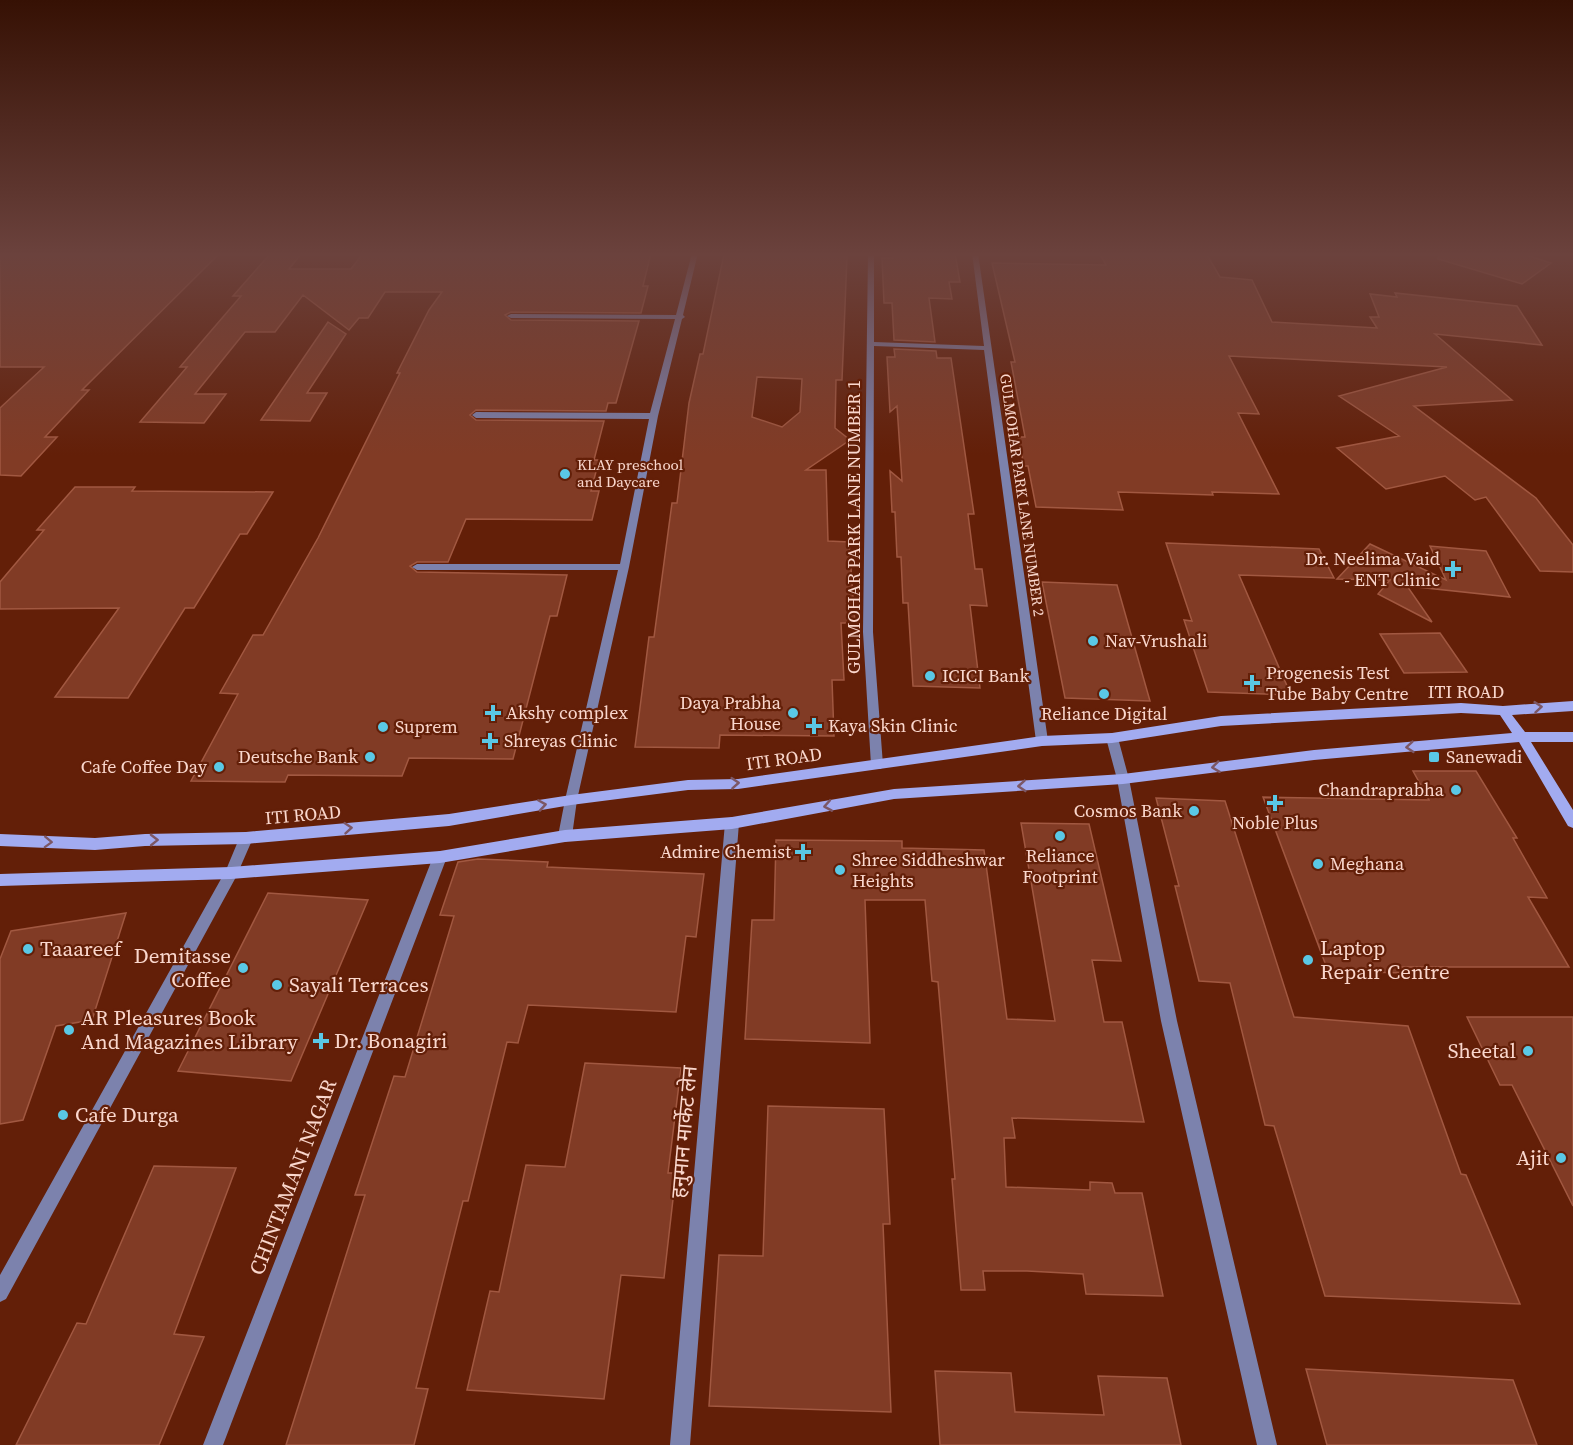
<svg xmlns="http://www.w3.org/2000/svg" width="1573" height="1445" font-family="'Source Serif 4','Noto Sans Devanagari',serif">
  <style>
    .building { fill: #813b25; stroke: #a15841; stroke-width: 1.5; fill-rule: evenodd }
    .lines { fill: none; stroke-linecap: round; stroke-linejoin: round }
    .street { fill: #7c82ad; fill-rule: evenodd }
    .secondary { fill: #a2abf0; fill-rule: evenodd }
    .oneway { stroke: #7c5765 }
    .poi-dot { fill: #5ac8e5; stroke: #631f08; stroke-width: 2 }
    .labels { text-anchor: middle; stroke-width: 4.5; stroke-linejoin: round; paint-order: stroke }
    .far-poi-label { font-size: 15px; fill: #fad7cd; stroke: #631f08; text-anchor: start }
    .far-street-label { font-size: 15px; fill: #fad7cd; stroke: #631f08 }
    .street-label { font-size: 18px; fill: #fad7cd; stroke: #631f08 }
    .poi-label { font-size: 18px; fill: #fad7cd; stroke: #631f08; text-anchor: start }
    .near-poi-label { font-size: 21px; fill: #fad7cd; stroke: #631f08; text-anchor: start }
    .near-street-label { font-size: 21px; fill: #fad7cd; stroke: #631f08 }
  </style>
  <rect width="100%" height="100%" fill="#631f08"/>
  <!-- building -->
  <path class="building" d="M0,253H220L82,390H89L45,437H57L21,476L0,475V408L44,367H0Z
    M271,253H302L289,269H351L363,253H651L643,286H648L641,313L511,312L505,315L511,320L639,321L616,403H608L606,411L476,410L470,415L476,420L604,421L594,460H599L591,491H599L592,520L466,519L448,562H417L410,566L417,572L567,575L557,616H550L513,759L409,758L402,776L288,775L285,782L191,781L238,694L220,693L253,635H263L318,538L400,373H397L429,310L442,292H385L368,318H359L349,330L303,295L275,332H245L195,394H226L204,423L140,422L187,367H180L241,296H233Z
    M802,253H845V257H847L842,380H836L835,428L850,440L806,470H826L828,541L849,542L855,623H841L844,680H832L834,736L720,735L719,748L635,747L649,637H654L672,503H677L689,403L700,354H703L724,254L802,255ZM757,377L802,379L800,412L782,427L752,417Z
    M893,253H955L960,282H949L952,299L929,298L935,342L894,340L892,303H884L882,258H893Z
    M1099,253H1206L1220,277L1252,280L1272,322L1377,328L1370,317H1379L1370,294L1397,297L1395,293L1517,306L1542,345L1435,334L1512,400L1414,406L1536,498L1573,545V572L1540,571L1486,497L1475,500L1445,476L1386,489L1337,448L1399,436L1339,396L1447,367L1229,356L1259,414L1238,413L1279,494L1212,492L1213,495L1118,492L1123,510L1036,507L1028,466H1024L1018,437H1025L1011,362H1015L992,263L1106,265Z
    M1439,253H1520L1551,263L1522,284L1438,259Z
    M328,322L346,334L307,393H327L310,421L261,420Z
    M894,349L936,351L937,358H951L974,514H968L975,569H982L987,606L970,605L980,688L913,686L908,603H903L901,557H897L895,512H892L890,471L902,481L897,406L890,412L887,357H895Z
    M75,487H135L132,491L273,492L247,534H240L194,608H185L128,698L55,697L119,608L0,609V582L44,530H37Z
    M1166,543L1319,549L1334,578L1239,575L1291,695L1208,692L1184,620L1192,621Z
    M1370,544L1446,580L1430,546L1486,551L1510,597L1407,586L1432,622L1378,594L1390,580L1337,579Z
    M1042,582L1117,585L1150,701L1065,698Z
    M1440,633L1467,672L1404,673L1380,634Z
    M1413,771H1476L1517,838H1513L1547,898L1528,897L1569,967H1402L1405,973L1328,971L1263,797L1429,800Z
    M1156,798L1225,801L1294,1017L1408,1026L1461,1174L1466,1175L1520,1304L1325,1296L1274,1126L1265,1125L1230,983L1199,981L1175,886H1179Z
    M1021,823L1089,824L1121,961L1092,960L1104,1022H1122L1144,1122L1012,1118L1015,1138H1004L1006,1187L1090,1190V1182L1112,1183L1115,1193H1142L1163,1296L1086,1294L1083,1274L1027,1271H983L985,1290H961L952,1179H955L938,982L932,981L925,900H865L870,1043L745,1039L752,920H774L776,840L902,841V848L984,850L1007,1019L1055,1021Z
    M478,859L548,862L547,867L704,874L696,937L686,936L676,1012L528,1005L518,1043L507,1042L468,1201H463L416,1388L428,1389L414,1445H286L365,1195H355L394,1076L405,1077L454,916L440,915L458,862Z
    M268,893L368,900L291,1081L178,1071Z
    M126,913L92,1020L56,1026L23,1120L0,1124V959L11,931Z
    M1467,1017H1573V1206L1512,1085H1500Z
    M585,1063L681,1068L668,1173H676L664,1278L621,1275L604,1399L467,1390L490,1291L499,1292L526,1165L565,1167Z
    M768,1106L884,1109L890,1224H883L891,1412L709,1406L719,1255L763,1256Z
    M154,1166L236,1168L174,1334L204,1337L159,1445H16L77,1323L86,1324Z
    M1306,1369L1513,1380L1537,1445H1327Z
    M935,1371L1011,1373L1015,1412L1104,1415L1098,1376L1167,1378L1181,1445H940Z"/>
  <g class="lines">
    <!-- street -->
    <path class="street" d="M692,253H698L683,315L685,317L682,319L658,416L629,567L577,800L572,836L570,840L565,842L560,840L558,836L565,800L618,570H417L412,567L417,564H620L649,419L476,418L472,415L476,412L650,413L675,319L511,318L507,316L511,314L676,315Z
      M868,253H874V342L984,346L972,253H978L1048,741L1046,744H1038L1036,741L984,350L874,346L873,632L883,765L881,769H873L871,765L863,632Z
      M1112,733L1116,735L1118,738L1129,779L1177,1021L1277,1445H1257L1161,1021L1117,779L1106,738L1108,735Z
      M732,817L737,819L739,823L690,1445H670L725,823L727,819Z
      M246,832L251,834L253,838L236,877L6,1299L0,1302V1275L226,870L241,834Z
      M440,851L445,853L447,857L223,1445H203L433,857L435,853Z"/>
    <!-- secondary -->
    <path class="secondary" d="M1573,701V711L1512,715L1525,732H1573V742H1531L1573,810V828L1568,826L1519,742L1314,760L1123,784L894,799L732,829L565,842L440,863L231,879L0,886V874L231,867L440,851L565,830L732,817L894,789L1123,774L1314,750L1512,733L1500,715L1461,713L1221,726L1112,743L1042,746L738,789L688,790L571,805L449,826L246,844L145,846L95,850L0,846V834L95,838L145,834L246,832L449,814L571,795L688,780L738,779L1042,736L1112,733L1221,716L1461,703L1503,706Z"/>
  </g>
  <!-- one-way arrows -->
  <defs><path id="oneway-chevron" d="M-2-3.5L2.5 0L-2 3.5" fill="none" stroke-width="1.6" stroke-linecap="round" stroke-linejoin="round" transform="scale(1.5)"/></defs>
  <g class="oneway">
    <use href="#oneway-chevron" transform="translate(1538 707) rotate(-5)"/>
    <use href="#oneway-chevron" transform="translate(1410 747) rotate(175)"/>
    <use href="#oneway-chevron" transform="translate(1216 767) rotate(173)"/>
    <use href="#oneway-chevron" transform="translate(735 783) rotate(-4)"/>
    <use href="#oneway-chevron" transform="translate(1022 786) rotate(176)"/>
    <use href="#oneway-chevron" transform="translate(542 805) rotate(-9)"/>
    <use href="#oneway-chevron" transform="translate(828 806) rotate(170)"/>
    <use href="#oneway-chevron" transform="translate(348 828) rotate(-5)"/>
    <use href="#oneway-chevron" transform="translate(154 840) rotate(-1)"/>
    <use href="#oneway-chevron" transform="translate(48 842) rotate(2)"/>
  </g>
  <!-- sky -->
  <linearGradient id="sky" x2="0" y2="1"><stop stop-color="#361104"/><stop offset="0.56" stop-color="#6b423d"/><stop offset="1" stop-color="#6b423d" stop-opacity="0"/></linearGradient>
  <rect width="1573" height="455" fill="url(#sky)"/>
  <!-- markers -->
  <g class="poi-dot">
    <circle cx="565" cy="474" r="6"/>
    <path d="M1450 560h6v6h6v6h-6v6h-6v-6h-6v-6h6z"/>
    <circle cx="1093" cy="641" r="6"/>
    <circle cx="930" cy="676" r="6"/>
    <path d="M1249 674h6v6h6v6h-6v6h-6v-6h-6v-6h6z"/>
    <circle cx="1104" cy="694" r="6"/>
    <path d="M490 704h6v6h6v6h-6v6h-6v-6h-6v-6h6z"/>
    <circle cx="793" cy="713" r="6"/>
    <path d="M811 717h6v6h6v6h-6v6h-6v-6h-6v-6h6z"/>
    <circle cx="383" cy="727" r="6"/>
    <path d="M487 732h6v6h6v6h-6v6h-6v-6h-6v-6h6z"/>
    <circle cx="370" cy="757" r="6"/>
    <rect x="1428" y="751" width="12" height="12" rx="3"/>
    <circle cx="219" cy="767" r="6"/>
    <circle cx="1456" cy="790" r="6"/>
    <path d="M1272 794h6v6h6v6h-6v6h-6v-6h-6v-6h6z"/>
    <circle cx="1194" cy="811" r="6"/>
    <circle cx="1060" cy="836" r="6"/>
    <path d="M800 843h6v6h6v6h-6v6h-6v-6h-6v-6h6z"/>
    <circle cx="1318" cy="864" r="6"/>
    <circle cx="840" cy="870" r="6"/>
    <circle cx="28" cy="949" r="6"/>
    <circle cx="1308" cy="960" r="6"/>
    <circle cx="243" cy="968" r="6"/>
    <circle cx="277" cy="985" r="6"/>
    <circle cx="69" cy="1030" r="6"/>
    <path d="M318 1032h6v6h6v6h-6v6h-6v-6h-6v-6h6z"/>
    <circle cx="1528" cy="1051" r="6"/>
    <circle cx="63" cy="1115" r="6"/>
    <circle cx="1561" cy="1158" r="6"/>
  </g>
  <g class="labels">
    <!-- far-poi labels -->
    <g class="far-poi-label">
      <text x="577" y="470">KLAY preschool<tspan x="577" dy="17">and Daycare</tspan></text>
    </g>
    <!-- far-street labels -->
    <g class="far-street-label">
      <text transform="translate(1022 495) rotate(82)" y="5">GULMOHAR PARK LANE NUMBER 2</text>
    </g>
    <!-- street labels -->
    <g class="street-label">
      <text transform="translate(854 527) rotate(-90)" y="6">GULMOHAR PARK LANE NUMBER 1</text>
      <text x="1466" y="698">ITI ROAD</text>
      <text transform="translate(784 759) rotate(-8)" y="6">ITI ROAD</text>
      <text transform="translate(303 815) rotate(-5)" y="6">ITI ROAD</text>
    </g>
    <!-- poi labels -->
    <g class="poi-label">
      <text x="1440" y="565" text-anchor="end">Dr. Neelima Vaid<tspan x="1440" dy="21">- ENT Clinic</tspan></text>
      <text x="1105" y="647">Nav-Vrushali</text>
      <text x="1266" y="679">Progenesis Test<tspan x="1266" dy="21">Tube Baby Centre</tspan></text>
      <text x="942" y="682">ICICI Bank</text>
      <text x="781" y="709" text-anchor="end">Daya Prabha<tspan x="781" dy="21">House</tspan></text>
      <text x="506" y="719">Akshy complex</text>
      <text x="1104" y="720" text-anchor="middle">Reliance Digital</text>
      <text x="828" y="732">Kaya Skin Clinic</text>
      <text x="395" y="733">Suprem</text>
      <text x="504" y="747">Shreyas Clinic</text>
      <text x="358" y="763" text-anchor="end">Deutsche Bank</text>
      <text x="1446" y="763">Sanewadi</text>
      <text x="207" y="773" text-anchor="end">Cafe Coffee Day</text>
      <text x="1444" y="796" text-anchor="end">Chandraprabha</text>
      <text x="1182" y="817" text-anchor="end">Cosmos Bank</text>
      <text x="1275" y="829" text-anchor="middle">Noble Plus</text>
      <text x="791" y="858" text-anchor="end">Admire Chemist</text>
      <text x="1060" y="862" text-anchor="middle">Reliance<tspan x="1060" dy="21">Footprint</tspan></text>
      <text x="852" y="866">Shree Siddheshwar<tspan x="852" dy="21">Heights</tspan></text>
      <text x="1330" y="870">Meghana</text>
    </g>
    <!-- near-poi labels -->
    <g class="near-poi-label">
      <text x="1320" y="955">Laptop<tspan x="1320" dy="24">Repair Centre</tspan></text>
      <text x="40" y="956">Taaareef</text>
      <text x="231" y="963" text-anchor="end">Demitasse<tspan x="231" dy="24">Coffee</tspan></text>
      <text x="289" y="992">Sayali Terraces</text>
      <text x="81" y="1025">AR Pleasures Book<tspan x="81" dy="24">And Magazines Library</tspan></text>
      <text x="334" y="1048">Dr. Bonagiri</text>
      <text x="1516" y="1058" text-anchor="end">Sheetal</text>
      <text x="75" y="1122">Cafe Durga</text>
      <text x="1549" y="1165" text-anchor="end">Ajit</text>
    </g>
    <!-- near-street labels -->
    <g class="near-street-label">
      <text transform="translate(684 1132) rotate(-85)" y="7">हनुमान मार्केट लेन</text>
      <text transform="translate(293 1177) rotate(-69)" y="7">CHINTAMANI NAGAR</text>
    </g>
  </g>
</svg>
